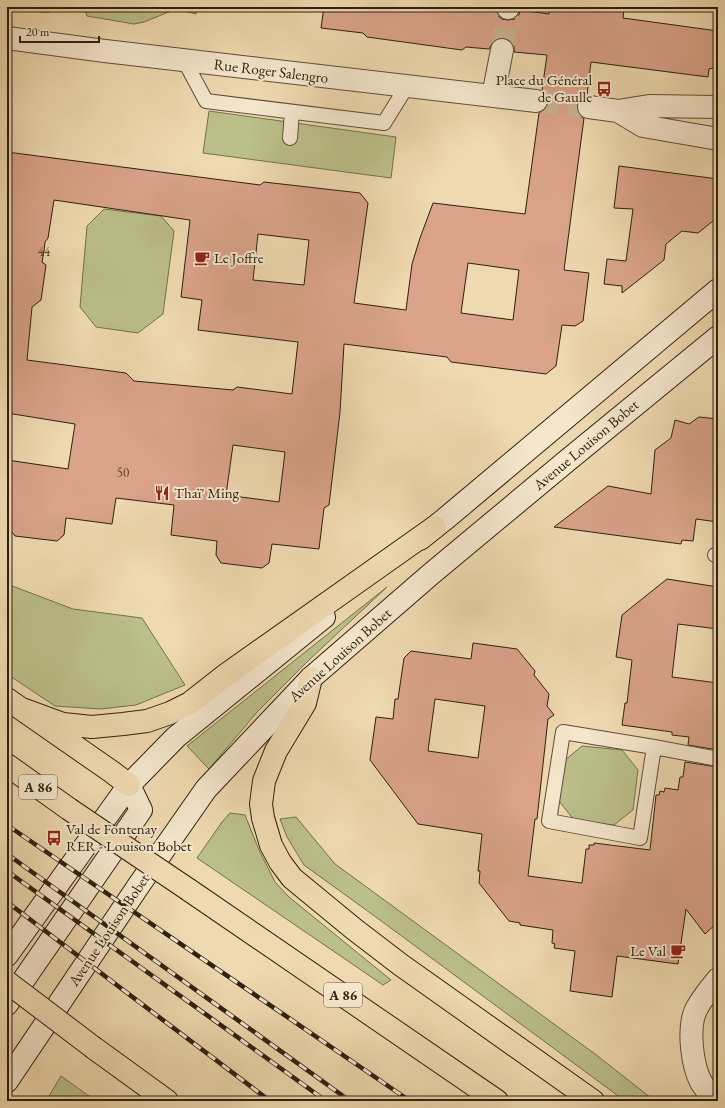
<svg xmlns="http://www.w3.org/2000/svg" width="725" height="1108" font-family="'EB Garamond',serif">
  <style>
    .green { fill: #bbbf8a; stroke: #74704c }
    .building { fill: #daa38a; stroke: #2d200e; fill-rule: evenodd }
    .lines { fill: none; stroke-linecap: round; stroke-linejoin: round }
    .minor-tunnel { stroke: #c8b490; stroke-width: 22; stroke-dasharray: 22 11; stroke-linecap: butt }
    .service-casing { stroke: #5e4e36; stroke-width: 16 }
    .minor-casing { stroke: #5e4e36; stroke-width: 24 }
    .secondary-casing { stroke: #2d200e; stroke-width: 24 }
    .motorway-casing { stroke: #2d200e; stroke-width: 24 }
    .service { stroke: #f5e6cc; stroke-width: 14 }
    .minor { stroke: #f5e6cc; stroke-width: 22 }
    .secondary { stroke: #f5e6cc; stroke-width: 22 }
    .motorway { stroke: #efd9b0; stroke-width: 22 }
    .rail-casing { stroke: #2d200e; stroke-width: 4.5 }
    .rail { stroke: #f5e6cc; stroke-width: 3; stroke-dasharray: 9; stroke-linecap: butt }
    .motorway-bridge-casing { stroke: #2d200e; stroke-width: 24; stroke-linecap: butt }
    .motorway-bridge { stroke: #efd9b0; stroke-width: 22 }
    .labels { text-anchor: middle; stroke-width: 4; stroke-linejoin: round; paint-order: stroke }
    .number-label { font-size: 13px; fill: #58412d }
    .shield { fill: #f5e6cc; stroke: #695b47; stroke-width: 1 }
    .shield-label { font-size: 14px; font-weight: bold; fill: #2d200e }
    .street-label { font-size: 15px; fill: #2d200e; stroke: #f5e6cc }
    .poi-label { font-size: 15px; fill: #2d200e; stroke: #f5e6cc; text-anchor: start }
  </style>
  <rect width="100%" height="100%" fill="#efd9b0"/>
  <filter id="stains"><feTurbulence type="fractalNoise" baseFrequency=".005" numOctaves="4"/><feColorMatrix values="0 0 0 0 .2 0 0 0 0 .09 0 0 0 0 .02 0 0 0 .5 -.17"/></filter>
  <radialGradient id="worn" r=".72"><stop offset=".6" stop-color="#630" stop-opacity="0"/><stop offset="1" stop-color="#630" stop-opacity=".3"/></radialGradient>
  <!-- green -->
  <path class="green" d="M9,7H52L50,12H41Z
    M84,7H197L196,14L176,9L144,22L134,24L87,16Z
    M209,111L396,137L391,178L203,153Z
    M104,209L161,216L174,231L163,314L138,333L96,327L80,307L87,226Z
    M7,584L73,609L142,618L185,685L136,705L101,709L55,706L7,674Z
    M387,587L308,661L258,711L209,769L187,746Z
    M582,746L622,750L638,770L633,810L614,825L574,820L559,801L564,761Z
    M230,813L245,815L259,850L275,882L289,897L391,980L383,985L197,858L222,822Z
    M296,817L335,864L595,1054L655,1101H625L380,920L304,865L287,837L280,819Z
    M61,1076L96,1101H46Z"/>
  <!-- building -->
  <path class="building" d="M324,7H496L497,15L502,19L508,20L515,19L519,15L520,10L549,14V7H624L623,18L718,31V67L709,69L708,77L591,62L587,95L584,96L579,99L577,106L578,112L581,117L584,118L564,270L589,273L583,321L575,326L562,325L556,366L546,374L451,362L447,357L344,344L340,412L334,463L329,505L324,508L319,549L272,544L269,563L262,568L221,563L216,555L217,541L171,535L174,505L116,498L112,524L66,518L64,535L57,541L15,536L12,532L7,531V460L68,469L75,424L7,413V152L260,185L264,182L360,193L368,203L354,303L406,310L412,264L420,238L433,203L525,214L539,113L546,109L548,103L547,96L542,90L547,55L514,52V46L510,41L504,38H498L493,42L489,49L466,47L462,50L367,37L363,33L321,28ZM54,200L190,220L181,297L202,300L198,330L298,342L292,394L237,387L233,390L134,381L126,373L27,360L32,307L41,300L46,265L42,262L44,251L45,242L48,238ZM258,234L309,240L304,285L253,280ZM468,263L519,270L513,320L461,313ZM233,445L285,452L279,502L226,495Z
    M619,166L718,179V217L698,233L682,231L666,244L664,260L622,293V286L604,284L607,259L626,261L633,209L614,208Z
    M699,417L718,419V522L696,519L693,541L682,540L681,544L554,527L608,486L651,494L655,450L671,438L675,420L689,424Z
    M667,579L718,587V629L678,624L672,677L718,683V750L688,745L689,737L672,735V732L622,725L625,703H627L632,660L616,657L622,615Z
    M473,643L517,649L535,671L534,675L549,694L547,706L554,715L548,719L537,819H535L528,876L582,883L586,849H589V845H594V843L650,850L656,795H659L660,791L664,792L665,788L678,790L680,777H683L685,762L718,767V922L705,934L686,909L678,964L617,956L612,997L570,991L575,951L554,948L555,944L552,943L553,930L520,925V923L509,921L479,883L480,871H478L482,834L418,824L370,760L376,717L393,719L395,699H398L404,658L411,651L471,659ZM435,699L485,706L478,758L428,751Z"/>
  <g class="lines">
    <!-- minor-tunnel -->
    <path class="minor-tunnel" d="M502,50L508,8
      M536,101L589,107"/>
    <!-- service casing -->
    <g class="service-casing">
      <path id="service" d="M184,60L206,101L384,123L407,86
        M290,138L292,112
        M715,555L718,556
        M654,747L640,838L549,821L563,732L654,747L718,759"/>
    </g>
    <!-- minor casing -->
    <g class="minor-casing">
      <path id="minor" d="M508,8V7
        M7,38L105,51L536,101
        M493,96L502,50
        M589,107L618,111L649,106L718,107
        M618,111L643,126L718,139
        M716,1101C711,1095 705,1089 701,1082C692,1065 688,1030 695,1012C700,1000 710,989 718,979"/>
    </g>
    <!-- secondary casing -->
    <g class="secondary-casing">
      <path id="secondary" d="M420,539L445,519L718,290
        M7,955L129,785L176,737L324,617
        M7,1004L141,810L129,785
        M7,1081L139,885L206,789L311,678L431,574L568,460L718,337"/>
    </g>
    <!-- motorway casing -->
    <g class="motorway-casing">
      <path id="motorway" d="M311,678L305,703L276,751L264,781L261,804L263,818L271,845L280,862L292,878L354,929L401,965L593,1101
        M7,699L112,772L129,785
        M22,709L63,724L92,727L123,724L147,721L170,713L190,703L227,674L435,527
        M7,765L69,809
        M189,890L497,1101
        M94,1048L167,1101"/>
    </g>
    <!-- service -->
    <use href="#service" class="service"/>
    <!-- minor -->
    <use href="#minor" class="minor"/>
    <!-- secondary -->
    <use href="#secondary" class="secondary"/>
    <!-- motorway -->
    <use href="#motorway" class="motorway"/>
    <!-- rail casing -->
    <g class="rail-casing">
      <path id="rail" d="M7,825L410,1101
        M7,854L350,1101
        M7,871L326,1101
        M7,902L270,1101"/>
    </g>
    <!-- rail -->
    <use href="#rail" class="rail"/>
    <!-- motorway-bridge casing -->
    <g class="motorway-bridge-casing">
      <path id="motorway-bridge" d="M69,809L189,890
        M7,982L94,1048"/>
    </g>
    <!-- motorway-bridge -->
    <use href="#motorway-bridge" class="motorway-bridge"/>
  </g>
  <!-- icons -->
  <defs>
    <g id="bus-bare" transform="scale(1.2)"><path d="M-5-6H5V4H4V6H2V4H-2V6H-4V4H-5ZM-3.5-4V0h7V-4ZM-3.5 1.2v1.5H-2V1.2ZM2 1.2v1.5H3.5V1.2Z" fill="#8f2418" stroke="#f5e6cc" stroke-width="2.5" paint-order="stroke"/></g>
    <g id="cafe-bare" transform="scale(1.2)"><path d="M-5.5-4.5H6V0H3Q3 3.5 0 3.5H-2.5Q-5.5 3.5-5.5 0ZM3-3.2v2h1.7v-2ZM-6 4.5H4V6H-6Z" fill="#8f2418" stroke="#f5e6cc" stroke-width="2.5" paint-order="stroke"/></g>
    <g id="restaurant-bare" transform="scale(1.2)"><path d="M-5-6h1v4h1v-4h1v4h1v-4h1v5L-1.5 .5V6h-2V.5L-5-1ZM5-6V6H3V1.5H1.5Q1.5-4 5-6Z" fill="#8f2418" stroke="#f5e6cc" stroke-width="2.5" paint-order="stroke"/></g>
  </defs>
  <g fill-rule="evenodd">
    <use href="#bus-bare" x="604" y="89"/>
    <use href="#cafe-bare" x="202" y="258"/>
    <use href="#restaurant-bare" x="162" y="493"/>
    <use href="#bus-bare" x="54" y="838"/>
    <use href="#cafe-bare" x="678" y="951"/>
  </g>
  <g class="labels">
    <!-- number labels -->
    <g class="number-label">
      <text x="44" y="256">44</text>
      <text x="123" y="477">50</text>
    </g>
    <!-- shield labels -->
    <g class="shield">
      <rect x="19" y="775" width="38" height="24" rx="3"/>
      <rect x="324" y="983" width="38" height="24" rx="3"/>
    </g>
    <g class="shield-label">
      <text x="38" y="792">A 86</text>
      <text x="343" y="1000">A 86</text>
    </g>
    <!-- street labels -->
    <g class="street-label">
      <text transform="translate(271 71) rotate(7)" y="5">Rue Roger Salengro</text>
      <text transform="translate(586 445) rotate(-40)" y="5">Avenue Louison Bobet</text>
      <text transform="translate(340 655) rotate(-42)" y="5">Avenue Louison Bobet</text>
      <text transform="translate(109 930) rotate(-56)" y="5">Avenue Louison Bobet</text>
    </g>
    <!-- poi labels -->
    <g class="poi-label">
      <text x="592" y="85" text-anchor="end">Place du Général<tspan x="592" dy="17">de Gaulle</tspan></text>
      <text x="214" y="263">Le Joffre</text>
      <text x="174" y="498">Thaï' Ming</text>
      <text x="66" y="834">Val de Fontenay<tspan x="66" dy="17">RER - Louison Bobet</tspan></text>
      <text x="666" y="956" text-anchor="end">Le Val</text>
    </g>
  </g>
  <!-- margin -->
  <rect width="725" height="1108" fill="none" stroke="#efd9b0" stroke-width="24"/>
  <rect x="8" y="8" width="709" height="1092" fill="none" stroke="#2d200e" stroke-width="2"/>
  <rect x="12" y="12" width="701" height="1084" fill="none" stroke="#2d200e"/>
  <!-- scale -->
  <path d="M20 36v6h79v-6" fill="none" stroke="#2d200e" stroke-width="2"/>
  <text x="26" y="36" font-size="12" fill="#2d200e" stroke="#f5e6cc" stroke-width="3" paint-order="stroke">20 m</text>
  <rect width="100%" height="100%" filter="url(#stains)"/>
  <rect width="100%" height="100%" fill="url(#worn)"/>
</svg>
